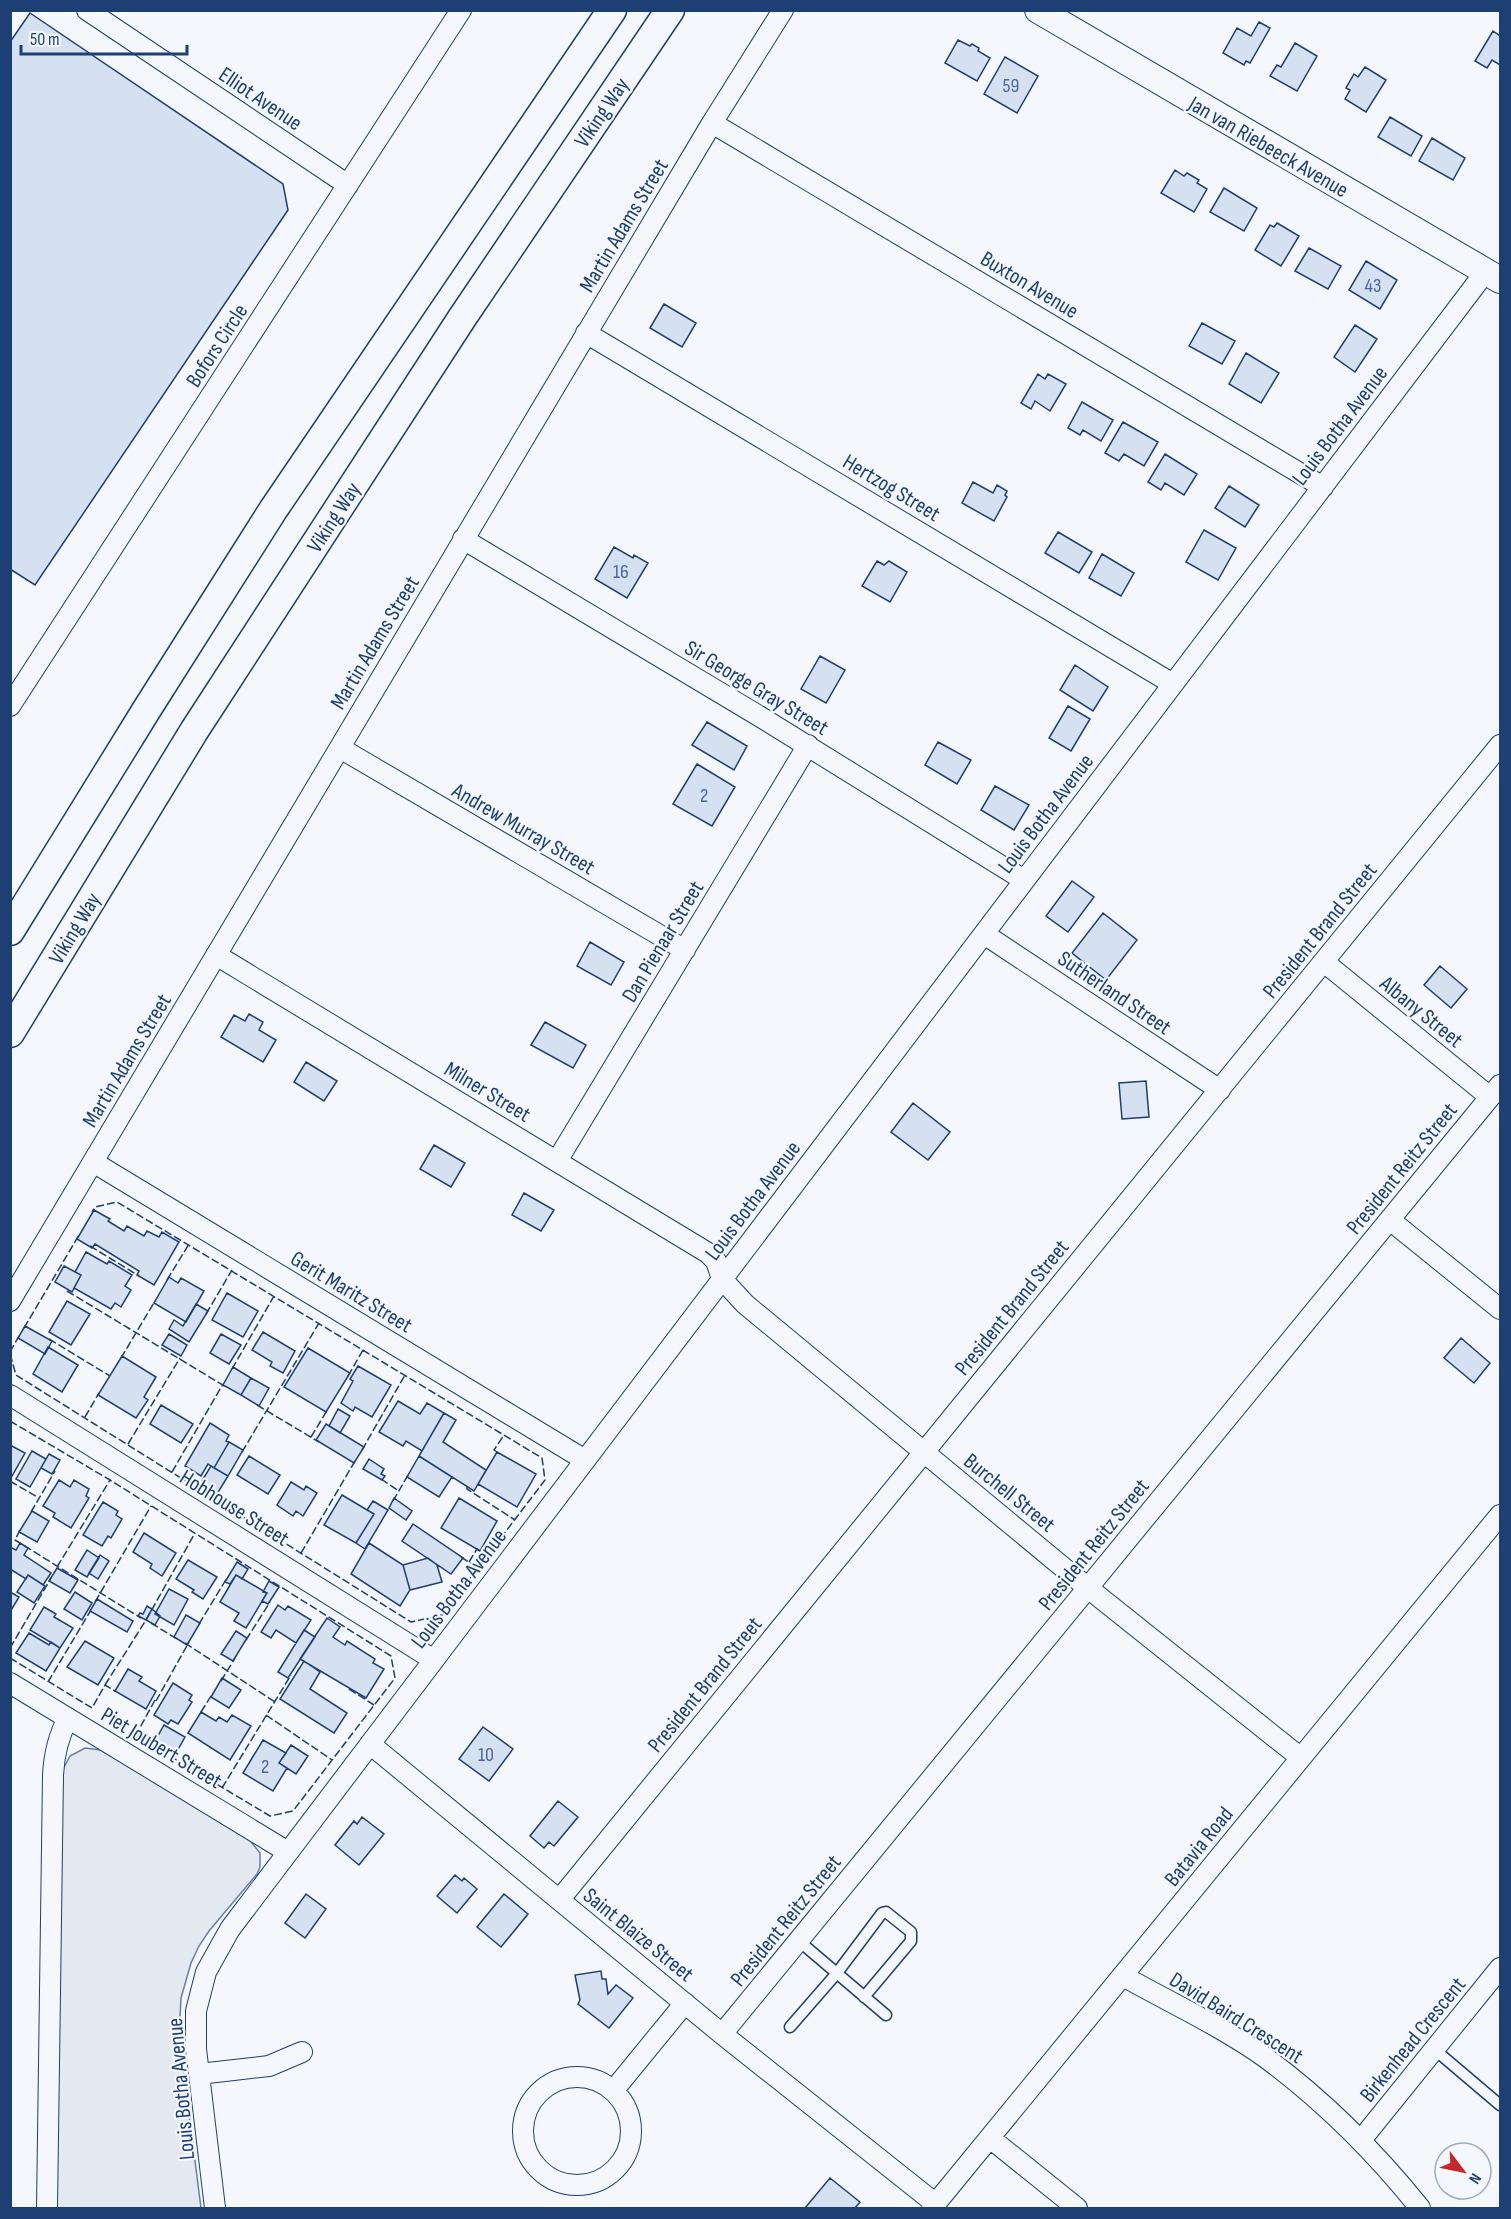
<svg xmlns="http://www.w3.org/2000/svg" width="1511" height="2219" font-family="'Sofia Sans Condensed',sans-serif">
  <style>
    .green { fill: #e3e9f0; stroke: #687fa3; stroke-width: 1.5 }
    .building { fill: #d5e0f0; stroke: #1d3f73; stroke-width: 1.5 }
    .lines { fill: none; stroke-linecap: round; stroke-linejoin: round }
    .service-casing { stroke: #1d3f73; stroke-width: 13 }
    .minor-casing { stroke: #1d3f73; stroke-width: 22 }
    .tertiary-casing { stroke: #1d3f73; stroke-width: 28 }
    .secondary-casing { stroke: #1d3f73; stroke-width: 31 }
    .service { stroke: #f4f7fb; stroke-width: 10 }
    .minor { stroke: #f4f7fb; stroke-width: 20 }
    .tertiary { stroke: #f4f7fb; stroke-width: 26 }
    .secondary { stroke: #f4f7fb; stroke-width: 28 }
    .fence { stroke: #1d3f73; stroke-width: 1.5; stroke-dasharray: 8 3; stroke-linecap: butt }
    .labels { text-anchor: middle; stroke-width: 4.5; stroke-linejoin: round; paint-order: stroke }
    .number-label { font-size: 20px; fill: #4b6792 }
    .street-label { font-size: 22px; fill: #1d3f73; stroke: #f4f7fb }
  </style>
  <rect width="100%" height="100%" fill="#f4f7fb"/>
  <!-- green -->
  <path class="green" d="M85,1748L101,1750L248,1838L260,1853V1867L257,1874L209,1931L199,1946L191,1963L181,1998L179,2036L201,2208H56L62,1771L70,1756Z"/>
  <!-- building -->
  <path class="building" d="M30,13L283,184L288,210L35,585L10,569V42Z
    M1259,22L1270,28L1250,63L1246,61L1244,65L1223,53L1237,28L1251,36Z
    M1493,31L1500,36V65L1492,60L1487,68L1475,61Z
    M958,40L970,46L972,44L979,48L978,51L990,58L977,81L945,63Z
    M1295,43L1317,56L1297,91L1270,76L1277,65L1281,67Z
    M1005,57L1038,76L1017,113L984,94Z
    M1365,67L1386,80L1366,112L1345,99L1350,90L1346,88L1354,74L1358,77Z
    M1390,117L1422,136L1411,156L1378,137Z
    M1432,138L1465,158L1453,180L1419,161Z
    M1175,170L1184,176L1187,173L1199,180L1197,183L1207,189L1194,212L1161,193Z
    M1224,188L1257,208L1244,231L1210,212Z
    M1277,223L1299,236L1281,266L1255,250L1270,225L1274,227Z
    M1309,248L1341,266L1328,289L1295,271Z
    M1366,261L1397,280L1380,309L1349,290Z
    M664,304L696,323L682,347L650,328Z
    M1202,323L1235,341L1222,364L1189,346Z
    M1355,325L1377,339L1355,372L1334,357Z
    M1246,353L1279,373L1261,403L1229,384Z
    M1038,374L1045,379L1048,374L1066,384L1050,411L1035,401L1031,409L1021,403Z
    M1082,402L1113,420L1101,441L1083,430L1080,435L1068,428Z
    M1123,422L1158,442L1144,466L1124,454L1119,461L1105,453Z
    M1165,454L1197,474L1184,495L1165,483L1161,490L1148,482Z
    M973,482L993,493L997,485L1007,491L1005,495L1007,497L994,521L962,503Z
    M1229,486L1259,505L1245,527L1215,508Z
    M1204,530L1236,548L1218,580L1186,562Z
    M1058,532L1092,552L1079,573L1045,553Z
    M614,547L633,558L634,555L648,563L627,598L595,579Z
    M1102,554L1134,573L1121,596L1089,578Z
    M877,561L884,565L889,561L907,572L890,602L862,586Z
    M820,656L845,670L826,703L801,689Z
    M1075,665L1108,687L1093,711L1060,690Z
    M1068,706L1090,719L1071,751L1049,738Z
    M707,722L747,746L734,770L692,745Z
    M938,742L971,760L957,784L925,765Z
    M697,764L735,787L712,826L673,804Z
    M995,786L1029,805L1014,830L981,810Z
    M1072,881L1094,897L1068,932L1046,916Z
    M1103,913L1137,940L1106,980L1072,953Z
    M590,942L624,962L611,985L577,966Z
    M1440,966L1467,989L1451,1008L1424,985Z
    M249,1014L263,1022L259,1030L276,1040L263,1062L221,1037L234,1015L245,1021Z
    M545,1022L586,1045L573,1068L531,1045Z
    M306,1062L337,1081L324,1101L294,1082Z
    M1146,1081L1149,1117L1122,1119L1119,1083Z
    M913,1103L950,1132L928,1160L891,1132Z
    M434,1145L465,1163L451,1187L420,1169Z
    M524,1193L554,1210L541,1231L512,1215Z
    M94,1210L110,1219L108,1221L124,1231L127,1226L144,1236L147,1231L159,1237L162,1232L179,1242L154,1285L137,1275L139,1271L95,1244L92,1248L77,1239Z
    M86,1252L107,1264L109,1261L132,1275L125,1286L131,1290L121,1307L115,1303L111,1309L74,1288L81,1275L75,1272Z
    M64,1266L81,1275L72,1292L55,1282Z
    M169,1277L178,1283L181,1278L204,1291L186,1322L154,1303Z
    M227,1293L258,1311L243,1337L212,1320Z
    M67,1301L90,1314L71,1345L49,1332Z
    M196,1304L208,1311L189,1342L169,1329L174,1320L183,1326Z
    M25,1326L52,1341L45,1354L18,1338Z
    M263,1332L295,1351L283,1373L270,1366L272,1362L252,1350Z
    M169,1334L187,1345L181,1356L162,1345Z
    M221,1334L241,1345L229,1364L210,1353Z
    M1461,1338L1490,1363L1474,1383L1444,1358Z
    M48,1347L78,1365L62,1392L33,1374Z
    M308,1348L350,1373L326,1412L284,1387Z
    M122,1356L156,1377L144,1397L148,1400L136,1418L98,1395Z
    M358,1366L391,1385L372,1417L355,1407L353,1411L341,1403L353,1381L350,1379Z
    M233,1367L251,1378L241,1395L223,1385Z
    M251,1378L269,1388L259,1406L241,1395Z
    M398,1401L420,1414L427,1403L444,1413L422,1451L406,1441L403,1446L379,1432Z
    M161,1405L193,1424L181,1443L150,1424Z
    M338,1409L350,1416L340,1433L329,1426Z
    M444,1413L456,1420L443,1442L486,1470L474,1491L419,1456Z
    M210,1423L229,1435L226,1441L229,1442L214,1468L208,1464L201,1476L185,1466Z
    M326,1424L364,1447L354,1463L316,1440Z
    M229,1442L243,1450L228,1476L214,1468Z
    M10,1445L25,1453L12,1476H10Z
    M32,1451L46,1459L30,1487L16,1479Z
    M497,1452L536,1474L517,1507L478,1484Z
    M49,1454L60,1460L52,1474L41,1468Z
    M249,1456L280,1475L268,1494L237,1475Z
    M419,1456L452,1477L439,1497L407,1477Z
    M369,1459L384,1469L381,1474L385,1476L382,1480L363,1469Z
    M211,1466L228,1476L217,1494L200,1484Z
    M59,1480L70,1487L74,1480L89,1489L86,1496L89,1498L71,1528L53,1517L55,1513L43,1506Z
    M291,1482L304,1490L306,1486L317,1493L303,1516L296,1511L293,1516L277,1505Z
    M342,1495L374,1514L356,1543L324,1525Z
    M394,1498L412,1511L406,1520L389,1508Z
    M459,1498L497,1521L480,1551L441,1528Z
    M373,1501L388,1510L365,1549L356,1543L374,1514L367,1510Z
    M103,1502L118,1511L116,1515L122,1519L111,1538L108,1536L102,1546L83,1535Z
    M32,1511L49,1521L37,1542L19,1532Z
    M413,1524L463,1558L451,1574L402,1541Z
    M144,1533L176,1553L162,1576L150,1568L152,1564L133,1552Z
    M20,1543L28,1548L24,1555L51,1573L43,1585L28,1575L26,1579L10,1569V1547L16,1550Z
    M369,1543L403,1565L410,1590L400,1606L351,1574Z
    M87,1550L99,1558L87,1577L75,1570Z
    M100,1555L109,1561L98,1579L89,1573Z
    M428,1558L437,1565L442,1582L410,1590L403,1565Z
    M188,1560L217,1577L203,1599L192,1592L194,1590L176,1579Z
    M237,1562L248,1569L242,1579L236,1575L230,1584L225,1582Z
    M57,1568L78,1580L70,1593L49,1581Z
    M28,1575L45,1586L34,1603L17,1592Z
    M236,1575L267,1593L246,1628L234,1621L239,1613L220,1602Z
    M269,1581L279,1587L268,1604L262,1601L267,1593L263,1592Z
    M169,1589L188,1599L174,1625L155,1614Z
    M10,1592L19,1597L10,1612Z
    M75,1592L92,1603L82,1620L64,1609Z
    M97,1599L133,1621L127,1632L90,1611Z
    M278,1605L285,1610L288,1606L311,1620L296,1643L276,1630L271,1638L261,1632Z
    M147,1606L152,1609L146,1620L138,1616L140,1613L143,1614Z
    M44,1607L56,1614L54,1617L73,1628L60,1648L30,1630Z
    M152,1609L160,1616L155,1625L146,1620Z
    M186,1615L200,1623L187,1645L174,1637Z
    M327,1618L340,1627L333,1637L345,1645L347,1641L375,1659L373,1663L384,1669L366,1698L300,1659Z
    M304,1630L315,1637L288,1678L278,1672Z
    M236,1631L247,1638L233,1661L221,1654Z
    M29,1633L49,1645L51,1642L60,1648L46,1671L16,1653Z
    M85,1641L114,1658L98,1685L67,1667Z
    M304,1661L320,1672L310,1689L347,1713L334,1733L280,1699Z
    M128,1669L142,1677L139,1681L156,1691L146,1709L115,1691Z
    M222,1678L241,1690L229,1708L211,1697Z
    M173,1683L192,1695L189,1700L192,1702L178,1724L171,1720L168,1724L154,1715Z
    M201,1712L216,1721L219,1717L227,1722L232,1715L251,1726L230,1760L188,1733Z
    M164,1725L185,1737L176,1753L155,1741Z
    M483,1727L513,1749L489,1781L459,1759Z
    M263,1740L286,1753L279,1763L287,1768L273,1791L243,1773Z
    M291,1745L308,1756L296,1774L279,1763Z
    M558,1801L578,1817L554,1846L549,1842L544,1848L530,1836Z
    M362,1817L384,1834L359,1865L335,1845L354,1821L357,1824Z
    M455,1875L462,1881L464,1878L477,1889L457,1913L437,1896Z
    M306,1894L326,1909L305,1938L285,1923Z
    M504,1894L528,1914L501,1947L477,1927Z
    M601,1971L602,1979H606L608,1994L616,1985L633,1998L609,2028L578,2004L580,2000L575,1975Z
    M830,2178L860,2202L855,2208H805Z"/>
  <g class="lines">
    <!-- service casing -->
    <g class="service-casing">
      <path id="service" d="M799,1941L886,2015
        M790,2027L837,1973L882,1913L886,1912L911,1932V1941L864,1997
        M1434,2049L1500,2105"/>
    </g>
    <!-- minor casing -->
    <g class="minor-casing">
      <path id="minor" d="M87,10L348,185
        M712,123L1323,487
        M586,333L1173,684
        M463,539L759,716L1024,880
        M10,706L461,10
        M340,748L685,950
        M984,934L1220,1090
        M216,955L708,1253L716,1261L722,1279L745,1304L1088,1588L1301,1758
        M1324,962L1490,1097
        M557,1161L808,745
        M93,1162L585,1460
        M1390,1220L1500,1309
        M10,1301L712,123L783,10
        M10,1395L434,1660
        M10,1683L288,1852
        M370,1744L722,2034L936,2204
        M560,1899L1500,745
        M1123,1976C1169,2002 1223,2027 1266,2058C1324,2101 1375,2152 1420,2208
        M722,2034L1500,1085
        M199,2074L269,2066L302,2052
        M523 2131a54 54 0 1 1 108 0a54 54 0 1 1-108 0Z
        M613,2091L685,2003
        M990,2138L1077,2208
        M1361,2140L1500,1968
        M47,2208L53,1775C54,1754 58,1737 68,1718
        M215,2208L196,2049V2011L206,1972L230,1929L1486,271
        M932,2208L1500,1515"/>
    </g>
    <!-- tertiary casing -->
    <g class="tertiary-casing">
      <path id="tertiary" d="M1038,10L1500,280"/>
    </g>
    <!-- secondary casing -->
    <g class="secondary-casing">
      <path id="secondary" d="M10,931L147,709L273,510L612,10
        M10,1033L194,731L462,318L670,10"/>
    </g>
    <!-- service -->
    <use href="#service" class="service"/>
    <!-- minor -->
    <use href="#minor" class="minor"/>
    <!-- tertiary -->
    <use href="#tertiary" class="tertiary"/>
    <!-- secondary -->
    <use href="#secondary" class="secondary"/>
    <!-- fence -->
    <path class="fence" d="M90,1246L139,1276
      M167,1280L189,1244
      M67,1291L226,1387
      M206,1314L232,1270
      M24,1328L79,1235
      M49,1339L110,1376
      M10,1352L19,1336
      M10,1354L16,1375L411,1622L442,1615L545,1480L542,1458L117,1202L95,1207L92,1212
      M121,1358L155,1301
      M232,1369L274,1296
      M348,1376L363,1350
      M257,1405L319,1442
      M85,1417L99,1393
      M10,1421L110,1480L391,1656L395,1678L293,1811L270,1816L173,1758L176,1753
      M311,1437L328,1409
      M128,1444L180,1358
      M362,1450L405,1375
      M242,1452L319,1323
      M497,1452L494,1450L504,1435
      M172,1472L223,1384
      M381,1479L399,1491
      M10,1481L39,1498
      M467,1486V1489L515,1520
      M393,1501L408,1475
      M31,1512L55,1471
      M20,1530L15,1540L141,1618
      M301,1553L355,1461
      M461,1557L478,1568
      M469,1562L477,1549L488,1556
      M57,1567L110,1480
      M95,1602L151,1506
      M151,1623L177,1639
      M199,1624L227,1578
      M246,1640L270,1602
      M185,1643L275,1702
      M10,1648L51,1578
      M10,1658L92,1708L105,1685L115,1691
      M221,1681L235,1658
      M48,1682L91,1610
      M105,1685L146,1620L195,1533
      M349,1689L374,1705
      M155,1700L136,1735L153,1746L156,1741
      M156,1701L189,1642
      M201,1712L213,1693
      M266,1715L332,1760
      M222,1788L291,1675"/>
  </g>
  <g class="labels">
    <!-- number labels -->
    <g class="number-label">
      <text x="1011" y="92">59</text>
      <text x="1373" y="292">43</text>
      <text x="621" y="578">16</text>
      <text x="704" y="802">2</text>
      <text x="486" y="1761">10</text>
      <text x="265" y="1773">2</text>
    </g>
    <!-- street labels -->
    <g class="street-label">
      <text transform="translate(261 98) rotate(34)" y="8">Elliot Avenue</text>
      <text transform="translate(601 112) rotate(-56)" y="8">Viking Way</text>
      <text transform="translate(1269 146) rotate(30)" y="8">Jan van Riebeeck Avenue</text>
      <text transform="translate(623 225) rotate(-59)" y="8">Martin Adams Street</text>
      <text transform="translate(1030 284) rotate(31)" y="8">Buxton Avenue</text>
      <text transform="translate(216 345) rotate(-57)" y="8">Bofors Circle</text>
      <text transform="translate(1339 425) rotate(-53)" y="8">Louis Botha Avenue</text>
      <text transform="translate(892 487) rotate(31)" y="8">Hertzog Street</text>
      <text transform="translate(333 517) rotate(-57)" y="8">Viking Way</text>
      <text transform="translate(374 642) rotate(-59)" y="8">Martin Adams Street</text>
      <text transform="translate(757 687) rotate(31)" y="8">Sir George Gray Street</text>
      <text transform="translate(1045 813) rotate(-53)" y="8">Louis Botha Avenue</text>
      <text transform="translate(524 828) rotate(30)" y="8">Andrew Murray Street</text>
      <text transform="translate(74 928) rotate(-59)" y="8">Viking Way</text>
      <text transform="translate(1319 930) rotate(-51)" y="8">President Brand Street</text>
      <text transform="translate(662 941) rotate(-59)" y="8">Dan Pienaar Street</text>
      <text transform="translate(1115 992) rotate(34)" y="8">Sutherland Street</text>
      <text transform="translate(1422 1011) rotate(39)" y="8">Albany Street</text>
      <text transform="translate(126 1060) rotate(-59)" y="8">Martin Adams Street</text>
      <text transform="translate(488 1091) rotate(31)" y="8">Milner Street</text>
      <text transform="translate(1401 1168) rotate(-51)" y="8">President Reitz Street</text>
      <text transform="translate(752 1200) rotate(-53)" y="8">Louis Botha Avenue</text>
      <text transform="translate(352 1291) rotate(31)" y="8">Gerit Maritz Street</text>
      <text transform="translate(1011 1307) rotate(-51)" y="8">President Brand Street</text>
      <text transform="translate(1010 1492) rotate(39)" y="8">Burchell Street</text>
      <text transform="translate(235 1507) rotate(32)" y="8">Hobhouse Street</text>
      <text transform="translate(1093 1544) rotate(-51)" y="8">President Reitz Street</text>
      <text transform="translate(458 1588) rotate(-53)" y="8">Louis Botha Avenue</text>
      <text transform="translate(704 1684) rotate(-51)" y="8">President Brand Street</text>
      <text transform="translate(162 1747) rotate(31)" y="8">Piet Joubert Street</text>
      <text transform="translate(1198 1846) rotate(-51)" y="8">Batavia Road</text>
      <text transform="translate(785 1920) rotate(-51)" y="8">President Reitz Street</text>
      <text transform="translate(639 1934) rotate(39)" y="8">Saint Blaize Street</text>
      <text transform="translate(1237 2017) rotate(32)" y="8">David Baird Crescent</text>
      <text transform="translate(1412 2039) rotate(-51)" y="8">Birkenhead Crescent</text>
      <text transform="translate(180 2089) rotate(-95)" y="8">Louis Botha Avenue</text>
    </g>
  </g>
  <!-- border -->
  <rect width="1511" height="2219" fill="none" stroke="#1d3f73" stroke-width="24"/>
  <!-- north arrow -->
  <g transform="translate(1463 2171) rotate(122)"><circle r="28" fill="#f4f7fb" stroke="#9eadc5" stroke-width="1.5"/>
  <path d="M0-4.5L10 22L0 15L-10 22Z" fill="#c62828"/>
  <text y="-9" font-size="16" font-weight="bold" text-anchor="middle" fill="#1d3f73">N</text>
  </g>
  <!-- scale -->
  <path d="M21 45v9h166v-9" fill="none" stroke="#1d3f73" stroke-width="3"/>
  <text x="30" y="45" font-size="18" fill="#1d3f73" stroke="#f4f7fb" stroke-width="4.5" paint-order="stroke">50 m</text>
</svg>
